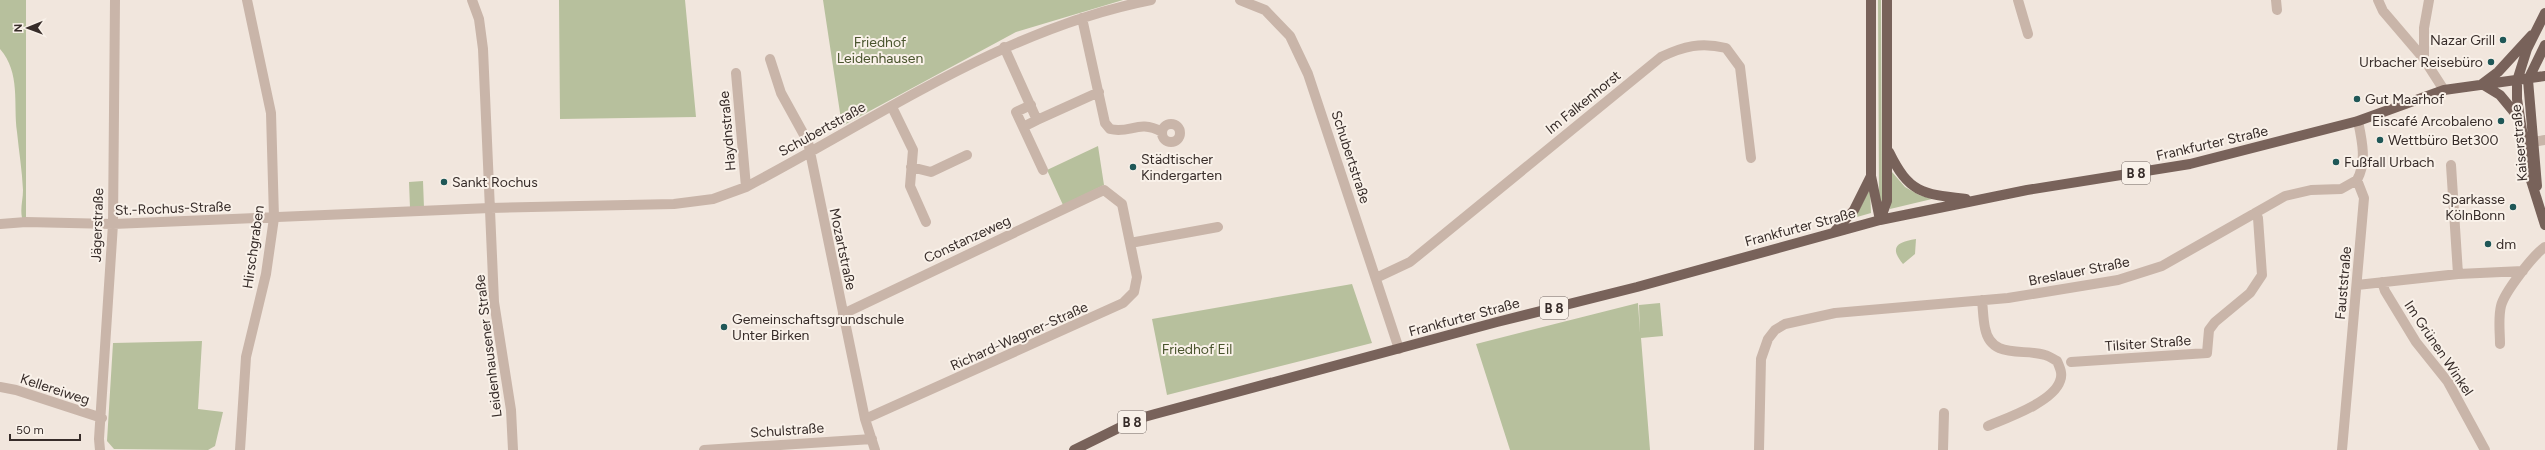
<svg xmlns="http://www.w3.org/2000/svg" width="2545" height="450" font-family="Figtree,sans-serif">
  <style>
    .green { fill: #b7c09d }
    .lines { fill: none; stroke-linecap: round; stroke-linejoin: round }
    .minor { stroke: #c9b5a9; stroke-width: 10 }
    .major { stroke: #78625a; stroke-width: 10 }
    .poi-dot { fill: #1f5757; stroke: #f9f1e9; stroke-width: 1.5 }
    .labels { text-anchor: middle; stroke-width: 4; stroke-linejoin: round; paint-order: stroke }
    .shield { fill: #f9f1e9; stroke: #716763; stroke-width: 1 }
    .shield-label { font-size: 13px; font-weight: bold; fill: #372c29 }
    .poi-label { font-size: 14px; fill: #372c29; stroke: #f9f1e9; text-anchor: start }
    .park-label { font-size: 14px; fill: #49542d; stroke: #f9f1e9 }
    .street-label { font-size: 14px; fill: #372c29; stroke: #f9f1e9 }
  </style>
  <rect width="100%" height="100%" fill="#f1e6dd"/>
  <!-- green -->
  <path class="green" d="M0,0H26V220L22,218C20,208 23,200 23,190C22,170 19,152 17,132C13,104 21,73 0,49Z
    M559,0H685L696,117L560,119Z
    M823,0H1123L1016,32L842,126Z
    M1878,0H1881L1882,201H1879Z
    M1098,146L1104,185L1063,205L1047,170Z
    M1892,172L1905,187L1919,195L1932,199L1890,209Z
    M423,181L424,208H410L409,182Z
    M1870,189L1871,213L1857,217L1856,216Z
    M1916,239L1915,254L1903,264C1889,247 1897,242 1916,239Z
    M1352,284L1372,343L1167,395L1152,319Z
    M1638,303L1640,333L1639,305L1660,303L1663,336L1641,338L1650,450H1510L1476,344Z
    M202,341L198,409L223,412L215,446L208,450L114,449L107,441L113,343Z"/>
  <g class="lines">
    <!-- minor -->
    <path class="minor" d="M472,0L479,19L483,49L494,302L511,410L513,450
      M1240,0L1265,10L1290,36L1308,74L1399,349
      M2018,0L2028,34
      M2276,0L2277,10
      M2378,0L2383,11L2424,59L2444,90
      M1082,18L1105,123L1110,129C1131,134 1138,119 1162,132
      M1004,47L1037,120L1023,127L1043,170
      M770,59L781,93L808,142L865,419L875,450
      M2424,59V28L2429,0
      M736,73L746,187
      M892,107L913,150L910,186L926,222
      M1037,120L1099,92
      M1162 133a9 9 0 1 1 18 0a9 9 0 1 1-18 0Z
      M1023,127L1016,112L1031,105
      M2532,142L2545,140
      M2451,165L2458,274
      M911,167L931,172L967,155
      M0,224L26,222L113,224L490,208L674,204L713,199L746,187C878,118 1003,29 1151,0
      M1130,243L1218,227
      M1376,278L1410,262L1661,57C1684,46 1701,42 1726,48L1740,67L1751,158
      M2382,282L2385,291L2416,342L2448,382L2485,450
      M2357,285L2458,274L2523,271
      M1982,300C1983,309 1983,319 1985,328C1991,360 2024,348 2045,355C2049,356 2053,359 2057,361C2060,368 2063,374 2060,381C2053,402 2007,418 1988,426
      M843,314L1104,190L1122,204L1137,277L1134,292L1123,303L865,419
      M2500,344C2500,332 2498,318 2501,306C2504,293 2533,255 2545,247
      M2071,362L2207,353L2209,330L2215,322L2250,293L2262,275L2258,218L2255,213
      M0,387L16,390L102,418
      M100,450L99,439L113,224L115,0
      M240,450L246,357L266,274L274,218L271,113L247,0
      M704,450L872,439
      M1759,450L1761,359L1768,339L1775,330L1785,324L1835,313L2008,298L2118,280L2162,266L2285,196L2311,190L2341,189L2357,180C2367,162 2362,140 2358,121
      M1943,450L1944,413
      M2342,450L2364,198L2357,180"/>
    <!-- major -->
    <path class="major" d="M1871,0V176L1880,220
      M2545,13L2527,49L2517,81V99L2529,174L2545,225
      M2482,84L2498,72L2532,35
      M2482,84L2500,95L2519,118
      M1889,152C1909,193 1922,194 1966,199
      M2537,186L2528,80L2545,45
      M1880,220L1887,201V0
      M1835,231L1854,210L1871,176
      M1074,450L1137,419L1155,414L1497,322L1637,287L1880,220L2027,190L2190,164L2358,121L2444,90L2545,76"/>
  </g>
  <!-- markers -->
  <g class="poi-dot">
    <circle cx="2503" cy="40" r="4"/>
    <circle cx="2491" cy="62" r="4"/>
    <circle cx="2357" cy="99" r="4"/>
    <circle cx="2501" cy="121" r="4"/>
    <circle cx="2380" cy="140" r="4"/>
    <circle cx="2336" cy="162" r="4"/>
    <circle cx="1133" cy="167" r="4"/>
    <circle cx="444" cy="182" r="4"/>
    <circle cx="2513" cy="207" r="4"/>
    <circle cx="2488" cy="244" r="4"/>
    <circle cx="724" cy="327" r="4"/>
  </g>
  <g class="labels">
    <!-- shield labels -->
    <g class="shield">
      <rect x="2122" y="162" width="28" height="22" rx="3"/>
      <rect x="1540" y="297" width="28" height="22" rx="3"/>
      <rect x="1118" y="411" width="28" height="22" rx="3"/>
    </g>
    <g class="shield-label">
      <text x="2136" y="178">B 8</text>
      <text x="1554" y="313">B 8</text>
      <text x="1132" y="427">B 8</text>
    </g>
    <!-- poi labels -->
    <g class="poi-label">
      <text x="2495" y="45" text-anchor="end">Nazar Grill</text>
      <text x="2483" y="67" text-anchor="end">Urbacher Reisebüro</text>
      <text x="2365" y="104">Gut Maarhof</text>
      <text x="2493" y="126" text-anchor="end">Eiscafé Arcobaleno</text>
      <text x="2388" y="145">Wettbüro Bet300</text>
      <text x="1141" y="164">Städtischer<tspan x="1141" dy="16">Kindergarten</tspan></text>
      <text x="2344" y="167">Fußfall Urbach</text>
      <text x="452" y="187">Sankt Rochus</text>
      <text x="2505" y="204" text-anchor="end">Sparkasse<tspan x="2505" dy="16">KölnBonn</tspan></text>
      <text x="2496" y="249">dm</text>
      <text x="732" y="324">Gemeinschaftsgrundschule<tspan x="732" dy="16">Unter Birken</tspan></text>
    </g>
    <!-- park labels -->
    <g class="park-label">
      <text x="880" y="47">Friedhof<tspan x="880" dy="16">Leidenhausen</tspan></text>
      <text x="1197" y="354">Friedhof Eil</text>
    </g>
    <!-- street labels -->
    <g class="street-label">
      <text transform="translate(1583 102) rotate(-39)" y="5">Im Falkenhorst</text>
      <text transform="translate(822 129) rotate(-29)" y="5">Schubertstraße</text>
      <text transform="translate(727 131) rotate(-95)" y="5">Haydnstraße</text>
      <text transform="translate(2212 143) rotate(-13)" y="5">Frankfurter Straße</text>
      <text transform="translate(2519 143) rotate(-95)" y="5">Kaiserstraße</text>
      <text transform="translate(1351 157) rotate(72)" y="5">Schubertstraße</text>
      <text transform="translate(173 208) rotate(-2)" y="5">St.-Rochus-Straße</text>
      <text transform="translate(97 225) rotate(-88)" y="5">Jägerstraße</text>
      <text transform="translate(1800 227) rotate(-15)" y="5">Frankfurter Straße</text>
      <text transform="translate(967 239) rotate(-25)" y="5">Constanzeweg</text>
      <text transform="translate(253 247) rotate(-82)" y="5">Hirschgraben</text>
      <text transform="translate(843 249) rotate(78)" y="5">Mozartstraße</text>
      <text transform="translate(2079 271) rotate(-11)" y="5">Breslauer Straße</text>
      <text transform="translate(2343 283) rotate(-85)" y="5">Fauststraße</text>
      <text transform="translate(1464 317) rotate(-15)" y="5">Frankfurter Straße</text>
      <text transform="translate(1019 336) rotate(-24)" y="5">Richard-Wagner-Straße</text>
      <text transform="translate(2148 343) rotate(-4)" y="5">Tilsiter Straße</text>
      <text transform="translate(488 346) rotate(-97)" y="5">Leidenhausener Straße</text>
      <text transform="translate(2439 348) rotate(56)" y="5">Im Grünen Winkel</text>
      <text transform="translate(55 389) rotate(18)" y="5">Kellereiweg</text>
      <text transform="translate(787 430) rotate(-4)" y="5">Schulstraße</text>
    </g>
  </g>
  <!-- north arrow -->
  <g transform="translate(28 28) rotate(269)" stroke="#f9f1e9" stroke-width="3" paint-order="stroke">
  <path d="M0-3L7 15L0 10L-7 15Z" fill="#372c29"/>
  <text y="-6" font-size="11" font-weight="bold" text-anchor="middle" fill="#372c29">N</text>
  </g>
  <!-- scale -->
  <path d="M10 434v6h70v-6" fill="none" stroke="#372c29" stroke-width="2"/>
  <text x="16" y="434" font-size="12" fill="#372c29" stroke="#f9f1e9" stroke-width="3" paint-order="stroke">50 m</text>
</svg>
